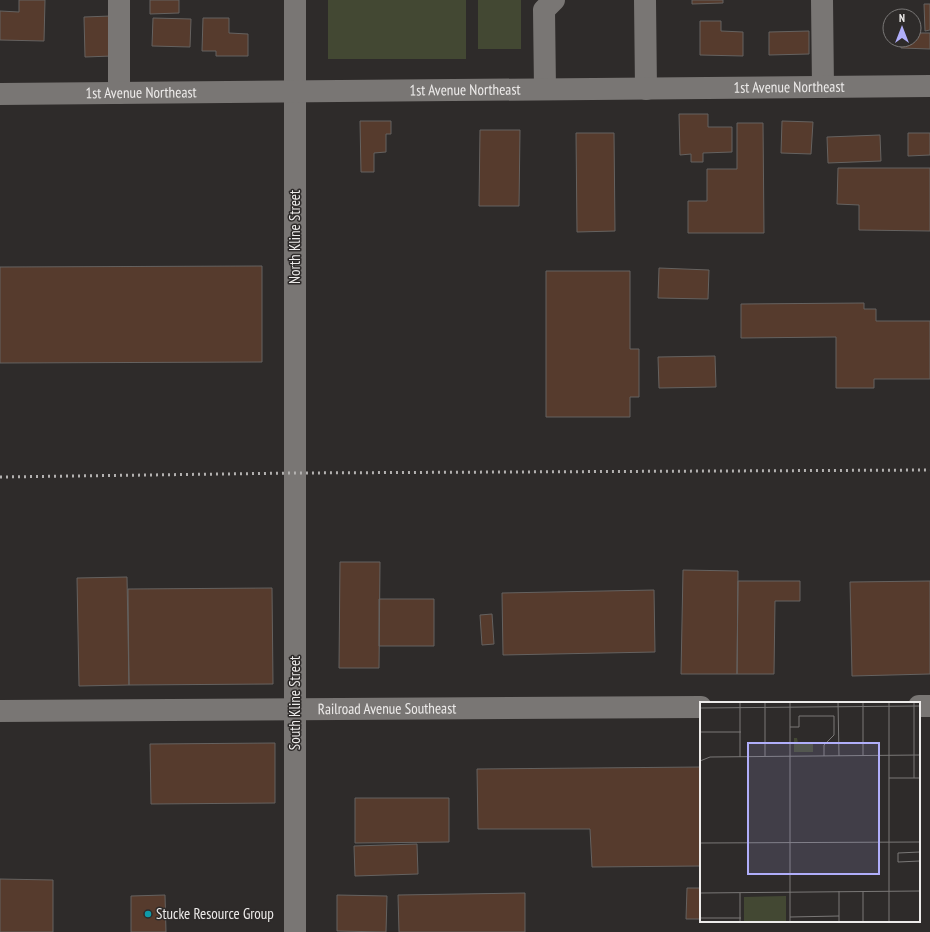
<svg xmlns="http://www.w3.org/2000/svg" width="930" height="932" font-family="'PT Sans Narrow',sans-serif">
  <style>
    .green { fill: #434833 }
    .building { fill: #563b2d; stroke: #656260 }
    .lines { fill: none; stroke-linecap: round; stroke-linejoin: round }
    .minor { stroke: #797674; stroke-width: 22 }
    .rail { stroke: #b3b1b0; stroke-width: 3; stroke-dasharray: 2 4; stroke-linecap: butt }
    .culture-dot { fill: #0f9aa8; stroke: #2e2b2a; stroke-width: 1.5 }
    .labels { text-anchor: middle; stroke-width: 3; stroke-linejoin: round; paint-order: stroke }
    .street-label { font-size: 15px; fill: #edebea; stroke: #2e2b2a }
    .poi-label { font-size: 15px; fill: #edebea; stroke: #2e2b2a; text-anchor: start }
    .inset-road { fill: none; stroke: #7a7877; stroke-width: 1 }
    .view { fill: #b0aefa; fill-opacity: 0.15; stroke: #b0aefa; stroke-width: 2 }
    .inset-edge { fill: none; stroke: #edebea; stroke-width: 2 }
  </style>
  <rect width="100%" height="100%" fill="#2e2b2a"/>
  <!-- green -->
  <path class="green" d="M328,0H466V59H328Z
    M478,0H521V49H478Z"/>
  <!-- building -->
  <path class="building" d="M19,0H45L44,41L0,40V11L19,12Z
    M150,0H179V13L150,14Z
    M692,0H723V3L692,4Z
    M924,4H930V30L925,31Z
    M111,16L112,56L85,57L84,17Z
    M153,18L191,19L190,47L152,46Z
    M203,18H229V33L248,34V56H216V51H202Z
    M700,21H721V31L743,32V56L700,55Z
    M809,31V54L769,55V32Z
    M914,33H930V49L901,48V40H914Z
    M679,114H708V127H732V152L703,153V162H691V154L680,155Z
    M360,121H391V134H386V152L374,153V172H361Z
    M782,121L813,122L811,154L781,153Z
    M737,123H763L764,233H688V201H707V169H737Z
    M480,130H520L519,206H479Z
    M576,133H614L615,231L577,232Z
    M908,133H930V155L908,156Z
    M880,135L881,161L828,163L827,137Z
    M838,168H930V231L859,230V205L837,204Z
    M262,266V362L0,363V267Z
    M659,268L709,270L708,299L658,298Z
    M546,271H630V349H639V397H630V417H546Z
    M864,303V309H876V321H930V379H874V388H836V337L741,338V304Z
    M715,356L716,387L659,388L658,357Z
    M340,562H380L379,668H339Z
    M683,570L738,571L737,674H681Z
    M127,577L129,685L79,686L77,578Z
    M738,581H800V601H775L774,674H737Z
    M930,581V674L852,676L850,582Z
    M272,588L273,684L129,685L128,589Z
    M654,590L655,652L503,655L502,593Z
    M379,599H434V646H379Z
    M492,614L494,644L482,645L480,615Z
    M275,743V803L151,804L150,744Z
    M701,767V866L592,867L590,829H478L477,769Z
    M355,798H449V842L355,843Z
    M417,844L418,874L355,876L354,846Z
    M0,879L53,880V932H0Z
    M687,888H701V919H686Z
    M525,893V932H399L398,895Z
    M165,895L166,932H131V896Z
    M337,895L387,896L386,932L337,931Z"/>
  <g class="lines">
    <!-- minor -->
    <g class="minor">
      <path d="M295,0V932"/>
      <path d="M645,0L646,89"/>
      <path d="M822,0L823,87"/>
      <path d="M545,89L544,10L554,0"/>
      <path d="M119,93V0"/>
      <path id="s1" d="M0,94L930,86"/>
      <path d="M919,706H930"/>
      <path id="s2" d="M0,711L701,707"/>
    </g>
    <!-- rail -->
    <path class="rail" d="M0,477L295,473L930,470"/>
  </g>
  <!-- markers -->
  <circle class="culture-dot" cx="148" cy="914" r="4"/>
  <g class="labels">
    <!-- street labels -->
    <g class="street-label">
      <text dy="5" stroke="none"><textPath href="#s1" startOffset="789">1st Avenue Northeast</textPath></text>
      <text dy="5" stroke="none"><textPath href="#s1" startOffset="465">1st Avenue Northeast</textPath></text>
      <text dy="5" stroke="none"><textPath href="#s1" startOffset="141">1st Avenue Northeast</textPath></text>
      <text transform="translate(295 237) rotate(-90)" y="5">North Kline Street</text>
      <text transform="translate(295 703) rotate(-90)" y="5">South Kline Street</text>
      <text dy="5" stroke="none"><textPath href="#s2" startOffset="387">Railroad Avenue Southeast</textPath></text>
    </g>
    <!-- poi labels -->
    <g class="poi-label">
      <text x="156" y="919">Stucke Resource Group</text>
    </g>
  </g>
  <!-- overview -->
  <g transform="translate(700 702)">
    <rect width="220" height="220" fill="#2e2b2a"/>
    <path d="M94,36H97L98,41H113V50H94ZM86,194V220H44V195Z" fill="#434833"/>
    <path class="inset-road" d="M138,0L139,54M163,0V53M189,0V220M214,0V76M0,6L220,4M90,25H99V14H134V33L124,43V54M0,30H41M65,54V0M40,55V0M0,59L10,55L220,53M189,76H220M0,141L220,140M220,150L198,151V160L220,159M139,189V220M163,189V220M0,191L220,189M40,191V220M90,215L139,214M0,216H41M90,220V0"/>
    <path class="view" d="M48,41H179V172H48Z"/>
    <rect width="220" height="220" class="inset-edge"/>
  </g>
  <!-- north arrow -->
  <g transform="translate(902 28)"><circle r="19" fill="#2e2b2a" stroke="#7a7877"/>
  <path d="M0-3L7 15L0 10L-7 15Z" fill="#b0aefa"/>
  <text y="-6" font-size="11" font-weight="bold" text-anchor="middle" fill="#edebea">N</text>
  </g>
</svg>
